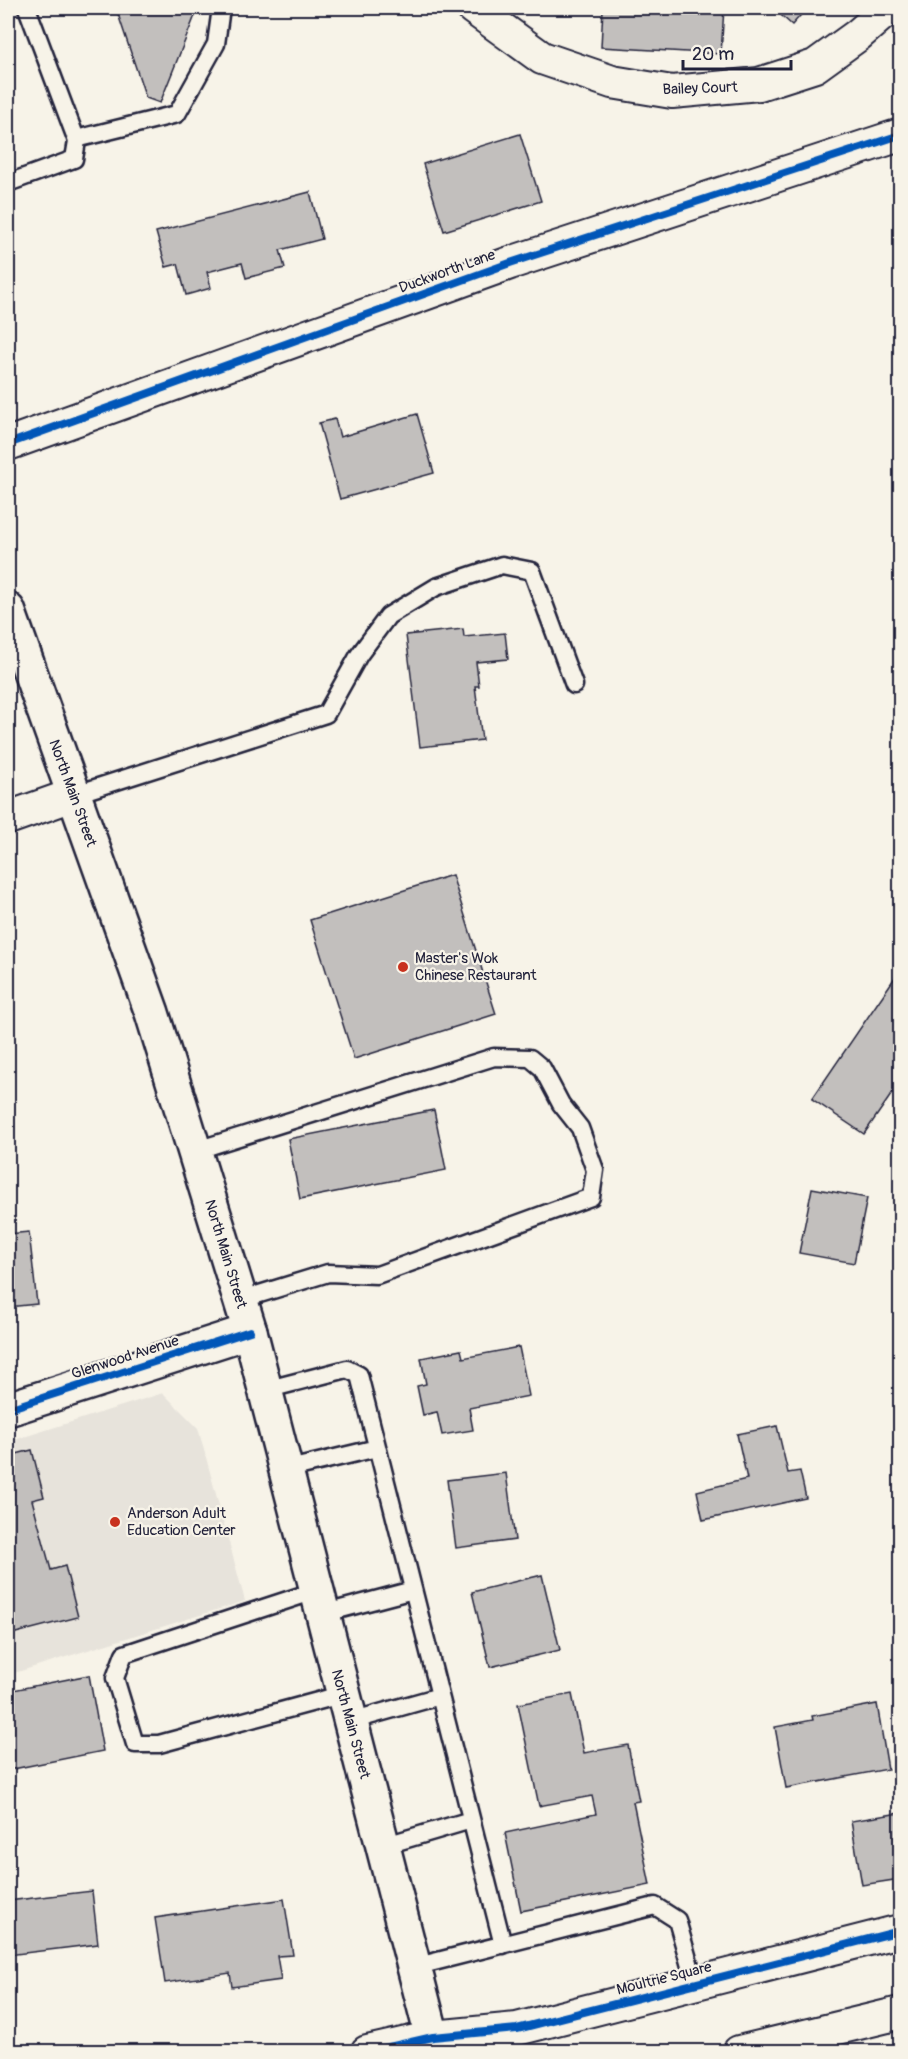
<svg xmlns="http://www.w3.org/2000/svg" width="908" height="2059" font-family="Pangolin,sans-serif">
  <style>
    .built { fill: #e7e3db }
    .building { fill: #c2bfbd; stroke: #22223b; stroke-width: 1.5 }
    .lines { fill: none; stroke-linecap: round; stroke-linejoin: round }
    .service-casing { stroke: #22223b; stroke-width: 21 }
    .minor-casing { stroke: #22223b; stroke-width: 36 }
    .tertiary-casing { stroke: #22223b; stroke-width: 38 }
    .primary-casing { stroke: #22223b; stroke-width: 38 }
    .service { stroke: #f7f3e8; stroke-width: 16 }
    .minor { stroke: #f7f3e8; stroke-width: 32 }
    .tertiary { stroke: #f7f3e8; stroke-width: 33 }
    .primary { stroke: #f7f3e8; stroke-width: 33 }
    .cycleway-casing { stroke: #f7f3e8; stroke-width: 11 }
    .cycleway { stroke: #0057b8; stroke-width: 8 }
    .poi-dot { fill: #c8321e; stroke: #f7f3e8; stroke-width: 2 }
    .labels { text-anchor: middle; stroke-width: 4.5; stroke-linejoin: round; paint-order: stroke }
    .street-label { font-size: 15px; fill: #22223b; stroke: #f7f3e8 }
    .poi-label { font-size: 15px; fill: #22223b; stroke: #f7f3e8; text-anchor: start }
  </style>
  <rect width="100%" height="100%" fill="#f7f3e8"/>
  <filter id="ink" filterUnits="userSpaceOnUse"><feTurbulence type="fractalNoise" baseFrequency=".0167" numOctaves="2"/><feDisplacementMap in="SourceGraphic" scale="12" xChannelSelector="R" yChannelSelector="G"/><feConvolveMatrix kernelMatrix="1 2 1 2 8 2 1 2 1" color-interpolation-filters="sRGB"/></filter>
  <g filter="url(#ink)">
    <!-- built -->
    <path class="built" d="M163,1393L198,1428L245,1601L8,1675V1442Z"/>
    <!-- building -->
    <path class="building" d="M116,8H198L160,103L146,98Z
      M603,8H724L721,54L601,47Z
      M773,8H807L792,25Z
      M520,134L541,201L444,231L423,164Z
      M310,192L322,239L280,250L285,268L246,278L242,263L207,272L211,288L186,295L178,264L166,267L156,232Z
      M417,414L434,473L340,499L319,423L335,419L340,437Z
      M463,629L464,637L505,633L508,659L476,662L479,686H475L482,740L420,747L406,635Z
      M452,875L496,1014L354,1059L310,920Z
      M900,970V1082L864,1134L812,1099Z
      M434,1110L446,1170L300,1199L288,1139Z
      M812,1188L867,1198L854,1263L799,1253Z
      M29,1232L37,1304L8,1307V1234Z
      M519,1347L529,1396L469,1408L473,1430L442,1435L437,1412L423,1415L417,1386L426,1384L421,1358L461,1350L463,1358Z
      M777,1426L788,1473L800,1471L806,1498L703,1520L697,1491L747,1479L737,1434Z
      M32,1450L44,1497L32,1500L51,1570L65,1566L78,1617L8,1635V1456Z
      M506,1473L515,1540L456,1548L447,1480Z
      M542,1575L560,1650L490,1667L472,1592Z
      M89,1675L103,1751L8,1770V1691Z
      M572,1694L584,1753L628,1745L639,1801L633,1802L650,1885L521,1911L505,1833L596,1814L592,1796L539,1806L518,1704Z
      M877,1704L888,1769L786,1788L775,1727L813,1720L812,1716Z
      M900,1813V1879L862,1885L851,1821Z
      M92,1891L98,1944L8,1955V1901Z
      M284,1899L293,1955L277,1956L281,1980L232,1987L230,1973L165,1983L155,1918Z"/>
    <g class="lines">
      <!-- service casing -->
      <g class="service-casing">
        <path id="service" d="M76,139L177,114L216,44L221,8
          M8,183L74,159L77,141L27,8
          M73,795L326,714L359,655L388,616L436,587L502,565L532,571L574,685
          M194,1151L494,1057L530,1058L542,1068L561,1104L580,1128L595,1170L591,1197L377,1275L328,1273L240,1300
          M265,1390L347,1369L359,1375L503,1945
          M285,1470L377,1448
          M315,1591L124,1654L115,1678L135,1744H159L344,1694
          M322,1614L413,1590
          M351,1721L440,1696
          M383,1846L471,1820
          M414,1967L655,1906L677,1920L695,1984"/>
      </g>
      <!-- minor casing -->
      <g class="minor-casing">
        <path id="minor" d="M473,8L542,58L612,82L672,92L759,84L815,66L858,35L889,8
          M8,444L510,263L900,135
          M8,818L73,795
          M367,2052L433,2037L517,2029L900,1931
          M739,2052L900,2013"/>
      </g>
      <!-- tertiary casing -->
      <g class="tertiary-casing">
        <path id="tertiary" d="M8,1409L250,1331"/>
      </g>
      <!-- primary casing -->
      <g class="primary-casing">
        <path id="primary" d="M8,610L152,1013L250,1331L436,2052"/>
      </g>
      <!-- service -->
      <use href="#service" class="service"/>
      <!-- minor -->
      <use href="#minor" class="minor"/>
      <!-- tertiary -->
      <use href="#tertiary" class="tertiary"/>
      <!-- primary -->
      <use href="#primary" class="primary"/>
      <!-- cycleway casing -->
      <g class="cycleway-casing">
        <path id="cycleway" d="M8,444L510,263L900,135
          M8,1409L250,1331
          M367,2052L433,2037L517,2029L900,1931"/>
      </g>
      <!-- cycleway -->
      <use href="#cycleway" class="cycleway"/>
    </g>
  </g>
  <!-- markers -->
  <g class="poi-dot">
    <circle cx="403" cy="967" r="6"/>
    <circle cx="115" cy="1522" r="6"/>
  </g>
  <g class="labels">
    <!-- street labels -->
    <g class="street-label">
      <text transform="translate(700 88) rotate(-2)" y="5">Bailey Court</text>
      <text transform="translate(447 271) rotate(-20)" y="5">Duckworth Lane</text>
      <text transform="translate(73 793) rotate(70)" y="5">North Main Street</text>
      <text transform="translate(226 1254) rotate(73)" y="5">North Main Street</text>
      <text transform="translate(125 1357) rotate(-18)" y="5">Glenwood Avenue</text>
      <text transform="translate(351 1724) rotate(75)" y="5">North Main Street</text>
      <text transform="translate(664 1978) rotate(-14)" y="5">Moultrie Square</text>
    </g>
    <!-- poi labels -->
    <g class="poi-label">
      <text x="415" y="963">Master's Wok<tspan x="415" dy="17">Chinese Restaurant</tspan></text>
      <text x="127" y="1518">Anderson Adult<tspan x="127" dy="17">Education Center</tspan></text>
    </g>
  </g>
  <!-- margin -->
  <rect width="908" height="2059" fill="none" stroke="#f7f3e8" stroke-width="30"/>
  <rect x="15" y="15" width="878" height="2029" fill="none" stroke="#22223b" stroke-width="2" filter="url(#ink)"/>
  <!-- scale -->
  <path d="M683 60v9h108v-9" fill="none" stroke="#22223b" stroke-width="3"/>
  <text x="692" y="60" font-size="18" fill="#22223b" stroke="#f7f3e8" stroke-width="4.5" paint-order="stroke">20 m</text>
</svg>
